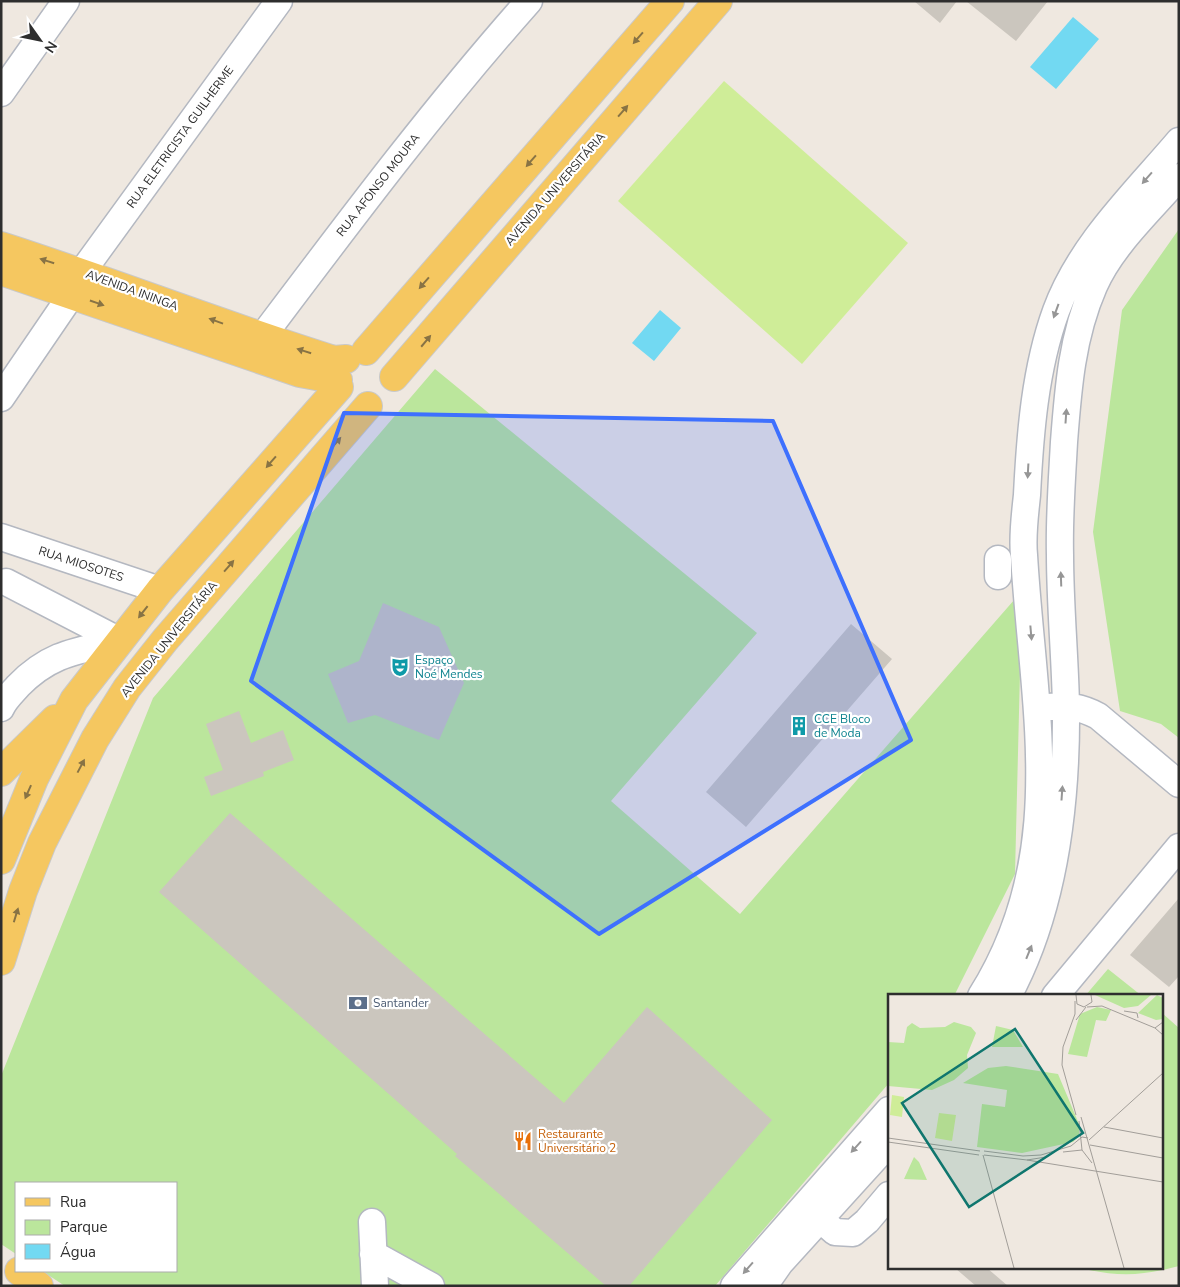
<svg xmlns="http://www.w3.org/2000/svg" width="1180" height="1287" font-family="'Nunito Sans',sans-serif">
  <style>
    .green { fill: #bbe69c }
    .pitch { fill: #cfed98 }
    .water { fill: #72d9f2 }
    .building { fill: #cbc6be }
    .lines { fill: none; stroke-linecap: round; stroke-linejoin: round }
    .minor-casing { stroke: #b4b8c1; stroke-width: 29 }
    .major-casing { stroke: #c9c9c9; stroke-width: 30 }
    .minor { stroke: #fff; stroke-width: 26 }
    .major { stroke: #f5c760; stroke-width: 28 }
    .oneway { fill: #887344 }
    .oneway2 { fill: #969696 }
    .marked { fill: #3e70fe; fill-opacity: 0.2; stroke: #3e70fe; stroke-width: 4; stroke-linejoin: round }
    .labels { text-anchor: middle; stroke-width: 4.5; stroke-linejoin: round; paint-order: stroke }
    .street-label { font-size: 12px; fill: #2e2e2e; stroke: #fff }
    .culture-label { font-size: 12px; fill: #0d838f; stroke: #fff; text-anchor: start }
    .service-label { font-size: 12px; fill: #4e5e75; stroke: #fff; text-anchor: start }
    .food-label { font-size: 12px; fill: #c56008; stroke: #fff; text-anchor: start }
    .inset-road { fill: none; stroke: #a29e99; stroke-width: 1 }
    .view { fill: #0f766e; fill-opacity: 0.15; stroke: #0f766e; stroke-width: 2.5 }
    .inset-edge { fill: none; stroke: #2e2e2e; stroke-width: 2.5 }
  </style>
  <rect width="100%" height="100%" fill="#efe8e0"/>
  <!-- green -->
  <path class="green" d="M1179,229V738L1161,724L1120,711L1093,532L1122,310Z
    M435,369L757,633L611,801L740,914L1022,591L1015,874L954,996H889V1083L715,1286H65L42,1271H176V1183H16V1254L1,1244V1076L153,698Z
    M1108,969L1142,996H1085Z
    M1162,1013L1179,1028V1266C1142,1276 1118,1277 1080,1268H1161Z"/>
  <!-- pitch -->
  <path class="pitch" d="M724,81L908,243L802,364L618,201Z"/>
  <!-- water -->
  <path class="water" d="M1073,17L1099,39L1056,89L1030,67Z
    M660,310L681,328L654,361L632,343Z"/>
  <!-- building -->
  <path class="building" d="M914,1H957L940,23Z
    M966,1H1048L1016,41Z
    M383,603L439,627L464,683L439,740L375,715L348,723L328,674L359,661Z
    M851,624L892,659L746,827L706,792Z
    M239,711L251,743L283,730L294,760L263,772L264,776L211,796L204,777L223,770L206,724Z
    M230,813L564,1103L647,1007L772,1120L629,1286H606L455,1156L457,1154L159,892Z
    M1179,898V976L1169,987L1130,955Z
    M955,1268H987L1008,1286H976Z"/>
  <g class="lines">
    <!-- minor casing -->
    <g class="minor-casing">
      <path id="minor" d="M1,93L66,1
        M82,272L279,1
        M262,337C348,223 434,108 529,1
        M1,398L72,294
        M1,537L160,590
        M998,559V576
        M6,582L120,641
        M1049,707C1067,705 1081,707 1098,716L1179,784
        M1,708C5,699 12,693 18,686C50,653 77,651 120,641
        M981,996C1070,855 1033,709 1024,555C1022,535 1025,515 1027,495C1030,434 1035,369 1056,311C1080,245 1135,193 1179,141
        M1008,996C1055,909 1067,804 1066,706C1065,656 1060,605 1060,555C1059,517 1062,480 1064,442C1068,389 1072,336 1094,286C1112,245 1150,211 1179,177
        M1055,996L1179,847
        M820,1219L835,1232L853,1233L867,1221L889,1195
        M372,1222L375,1286
        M373,1254L431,1286
        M734,1286L889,1110
        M764,1286L780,1263L889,1143"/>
    </g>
    <!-- major casing -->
    <g class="major-casing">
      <path id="major" d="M1,246C113,282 222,325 334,360L346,359
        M1,271L300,373L338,380
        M366,351L670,1
        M394,377L718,1
        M1,772L55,719
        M1,860L34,779L74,700L160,590L339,387
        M1,961L23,891L42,843L95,739L127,688L165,640L368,406
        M19,1271L39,1286"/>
    </g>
    <!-- minor -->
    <use href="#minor" class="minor"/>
    <!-- major -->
    <use href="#major" class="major"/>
  </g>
  <!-- one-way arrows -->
  <defs><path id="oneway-solid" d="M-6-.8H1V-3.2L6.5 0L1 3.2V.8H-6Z" transform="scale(1.25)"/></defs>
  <g class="oneway">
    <use href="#oneway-solid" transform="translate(638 38) rotate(131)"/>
    <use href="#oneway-solid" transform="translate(623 111) rotate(-49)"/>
    <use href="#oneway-solid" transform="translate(531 161) rotate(131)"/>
    <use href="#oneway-solid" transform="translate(47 261) rotate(-163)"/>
    <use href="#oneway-solid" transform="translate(424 283) rotate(131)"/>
    <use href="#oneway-solid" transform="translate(97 303) rotate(19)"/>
    <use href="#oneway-solid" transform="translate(216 321) rotate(-160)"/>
    <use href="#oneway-solid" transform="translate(426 341) rotate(-50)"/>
    <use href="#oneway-solid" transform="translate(304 351) rotate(-162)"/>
    <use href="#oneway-solid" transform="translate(336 443) rotate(-49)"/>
    <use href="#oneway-solid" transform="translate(271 462) rotate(131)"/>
    <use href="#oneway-solid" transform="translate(229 566) rotate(-49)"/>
    <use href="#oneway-solid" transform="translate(143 612) rotate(128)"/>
    <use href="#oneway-solid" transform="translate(81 766) rotate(-62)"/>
    <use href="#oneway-solid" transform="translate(28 792) rotate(114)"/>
    <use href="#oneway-solid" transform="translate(16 915) rotate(-73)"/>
  </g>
  <g class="oneway2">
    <use href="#oneway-solid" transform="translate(1147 178) rotate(131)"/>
    <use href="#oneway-solid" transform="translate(1056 311) rotate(110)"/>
    <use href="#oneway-solid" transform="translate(1066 416) rotate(-86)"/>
    <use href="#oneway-solid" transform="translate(1028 471) rotate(93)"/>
    <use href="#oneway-solid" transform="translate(1061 579) rotate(-92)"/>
    <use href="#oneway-solid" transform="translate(1031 633) rotate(85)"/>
    <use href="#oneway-solid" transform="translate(1062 793) rotate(-86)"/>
    <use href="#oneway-solid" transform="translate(1029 952) rotate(-68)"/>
    <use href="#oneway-solid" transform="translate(856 1147) rotate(132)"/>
    <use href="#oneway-solid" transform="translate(748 1268) rotate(131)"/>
  </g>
  <!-- marked area -->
  <path class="marked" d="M344,413L773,421L911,740L599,934L251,681Z"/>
  <!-- icons -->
  <defs>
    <g id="theatre-bare" transform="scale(1.5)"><path d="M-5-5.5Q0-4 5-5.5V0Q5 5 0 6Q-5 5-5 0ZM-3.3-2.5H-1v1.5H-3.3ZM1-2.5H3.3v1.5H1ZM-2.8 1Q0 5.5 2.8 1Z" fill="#0f9aa8" stroke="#fff" stroke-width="2.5" paint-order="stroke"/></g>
    <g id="building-bare" transform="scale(1.5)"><path d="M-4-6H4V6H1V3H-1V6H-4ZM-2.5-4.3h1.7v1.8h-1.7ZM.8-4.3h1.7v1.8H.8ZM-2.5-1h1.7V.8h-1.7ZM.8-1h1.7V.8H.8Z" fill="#0f9aa8" stroke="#fff" stroke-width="2.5" paint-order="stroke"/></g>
    <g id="bank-bare" transform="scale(1.5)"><path d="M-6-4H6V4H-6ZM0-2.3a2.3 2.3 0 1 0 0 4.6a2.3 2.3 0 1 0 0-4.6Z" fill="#5c6f8a" stroke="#fff" stroke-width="2.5" paint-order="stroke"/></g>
    <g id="restaurant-bare" transform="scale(1.5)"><path d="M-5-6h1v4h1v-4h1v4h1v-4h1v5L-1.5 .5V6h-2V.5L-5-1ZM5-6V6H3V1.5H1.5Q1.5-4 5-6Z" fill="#e8710a" stroke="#fff" stroke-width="2.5" paint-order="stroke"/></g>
  </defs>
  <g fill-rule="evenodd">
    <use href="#theatre-bare" x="400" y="667"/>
    <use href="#building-bare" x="799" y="726"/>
    <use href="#bank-bare" x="358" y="1003"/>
    <use href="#restaurant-bare" x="523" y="1141"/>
  </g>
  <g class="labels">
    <!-- street labels -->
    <g class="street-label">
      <text transform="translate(180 137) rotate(-54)" y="4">RUA ELETRICISTA GUILHERME</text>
      <text transform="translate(378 185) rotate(-52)" y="4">RUA AFONSO MOURA</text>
      <text transform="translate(555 189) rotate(-49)" y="4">AVENIDA UNIVERSITÁRIA</text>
      <text transform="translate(132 290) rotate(20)" y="4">AVENIDA ININGA</text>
      <text transform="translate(81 564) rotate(18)" y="4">RUA MIOSOTES</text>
      <text transform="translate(169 639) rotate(-51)" y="4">AVENIDA UNIVERSITÁRIA</text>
    </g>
    <!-- culture labels -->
    <g class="culture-label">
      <text x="415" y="664">Espaço<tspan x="415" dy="14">Noé Mendes</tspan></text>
      <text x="814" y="723">CCE Bloco<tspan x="814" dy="14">de Moda</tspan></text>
    </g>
    <!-- service labels -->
    <g class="service-label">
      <text x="373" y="1007">Santander</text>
    </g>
    <!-- food labels -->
    <g class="food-label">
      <text x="538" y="1138">Restaurante<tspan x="538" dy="14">Universitário 2</tspan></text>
    </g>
  </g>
  <!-- overview -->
  <g transform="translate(888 994)">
    <rect width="275" height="275" fill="#efe8e0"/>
    <path d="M207,1H263L250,12L236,14ZM269,1L275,4V25L268,26L250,19ZM209,13L223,16L218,27L208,26L199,63L180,60L192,20ZM66,28L83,33L88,39L79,61L80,74L66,86L44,96L0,92V48L16,49L19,33L24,29L32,34L57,33ZM108,32L125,36L135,53H104ZM118,72L170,80L191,130V142L185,148L134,159L89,153L94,110L117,113L119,96L75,89L100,74ZM26,163L31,168L39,186L16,185Z" fill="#bbe69c"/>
    <path d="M4,101L16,103L14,123L2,121ZM51,119L68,121L64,147L47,144Z" fill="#cfed98"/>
    <path class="inset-road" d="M188,1L189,10L196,13L204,8L203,1M187,7V20L175,53L174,71L188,121M199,13L214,12L267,34M236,17L249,19L250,24M188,26L198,13M275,28L267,34L275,41M193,123L236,274M191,127L194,156M216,133L275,144M0,144L92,157M201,146L275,79M0,148L91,161M202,151L275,164M194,156L204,169M96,157L135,162L153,161L183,152L194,143L200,144M175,158L194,156M95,161L126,274M96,161L139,166L158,163M139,166L275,188"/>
    <path class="view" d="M127,35L195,139L81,213L14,109Z"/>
    <rect width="275" height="275" class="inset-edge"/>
  </g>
  <!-- border -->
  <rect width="1180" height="1287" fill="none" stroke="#2e2e2e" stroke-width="5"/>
  <!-- legend -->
  <rect x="15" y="1182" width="162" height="90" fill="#ffffff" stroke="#ababab"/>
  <rect x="25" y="1198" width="25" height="8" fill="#f5c760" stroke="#ababab"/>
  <text x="60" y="1207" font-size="15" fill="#2e2e2e">Rua</text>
  <rect x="25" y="1220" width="25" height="15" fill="#bbe69c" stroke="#ababab"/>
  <text x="60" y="1232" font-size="15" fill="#2e2e2e">Parque</text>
  <rect x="25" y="1244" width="25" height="15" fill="#72d9f2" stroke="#ababab"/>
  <text x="60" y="1257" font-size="15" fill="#2e2e2e">Água</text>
  <!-- north arrow -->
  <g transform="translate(40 40) rotate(123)" stroke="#ffffff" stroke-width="4" paint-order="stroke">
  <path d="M0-4L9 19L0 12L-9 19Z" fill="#2e2e2e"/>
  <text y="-8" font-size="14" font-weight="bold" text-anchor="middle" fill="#2e2e2e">N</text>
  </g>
</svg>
